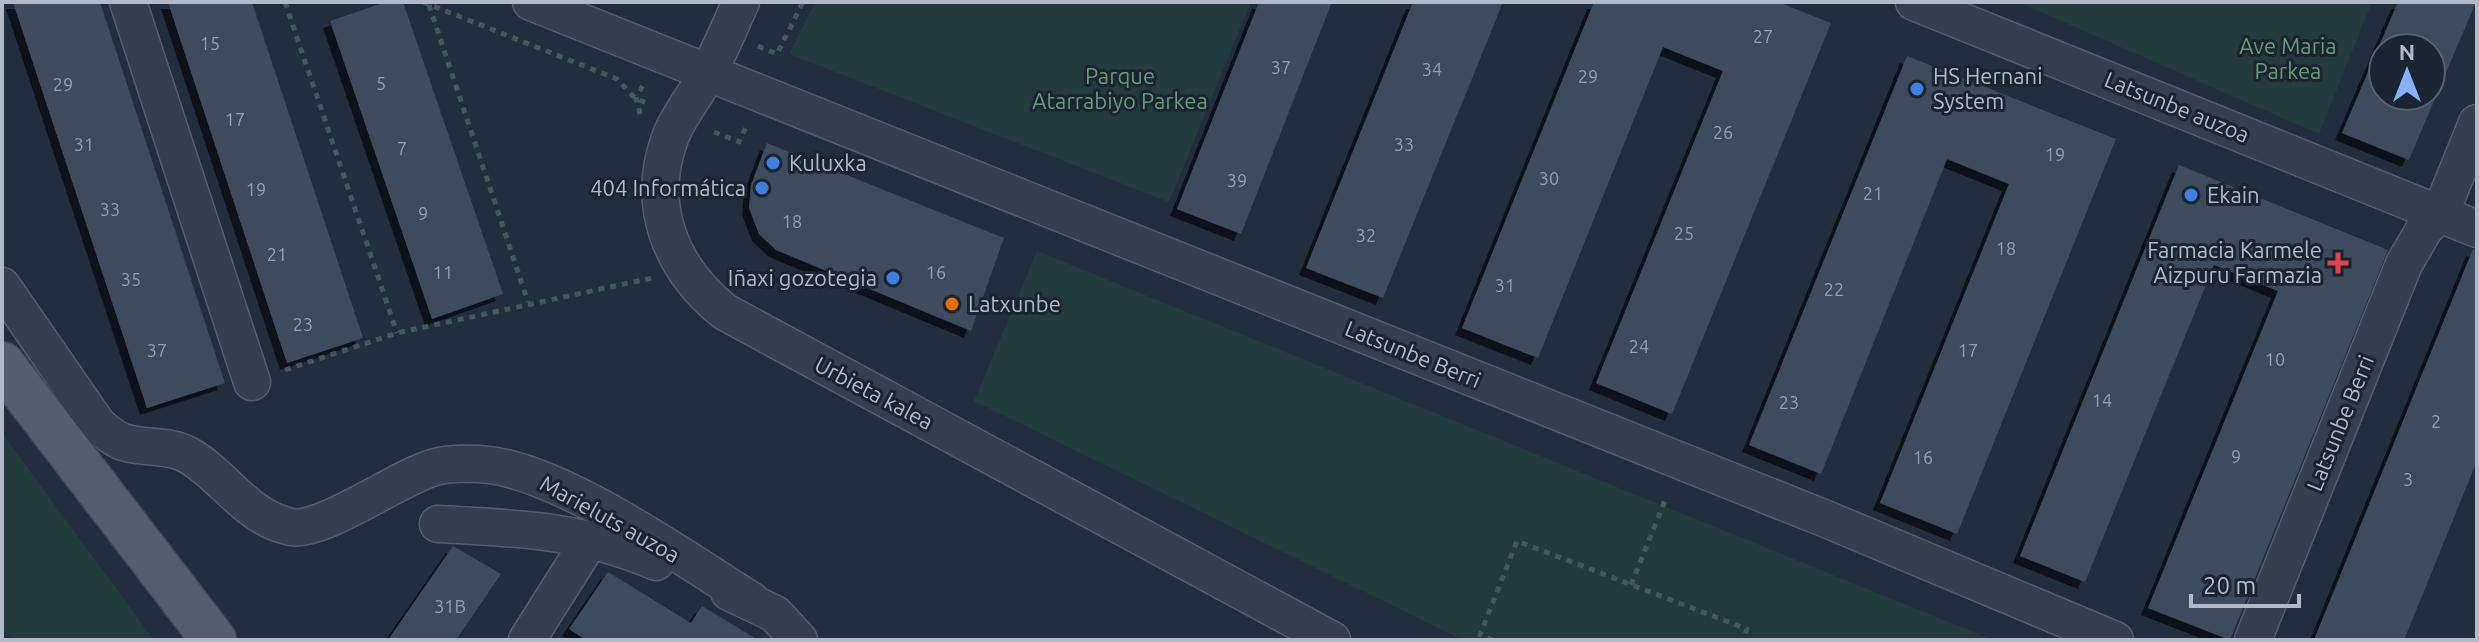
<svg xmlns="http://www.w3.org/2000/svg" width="2479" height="642" font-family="Ubuntu,sans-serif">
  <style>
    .green { fill: #243b3e }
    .building { fill: #3e4b5c; fill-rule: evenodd; filter: url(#shadow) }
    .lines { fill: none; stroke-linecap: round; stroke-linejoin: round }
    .minor-casing { stroke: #545d6b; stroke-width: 39 }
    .major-casing { stroke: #3f4856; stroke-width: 47 }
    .path { stroke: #42585b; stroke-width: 5; stroke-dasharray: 6 6; stroke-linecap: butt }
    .minor { stroke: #363f4d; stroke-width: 36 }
    .major { stroke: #545e6d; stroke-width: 44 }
    .shop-dot { fill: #3f7fe0; stroke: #1b2531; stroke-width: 3 }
    .health-dot { fill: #e0444e; stroke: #1b2531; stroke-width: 3 }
    .food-dot { fill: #e8710a; stroke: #1b2531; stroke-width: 3 }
    .labels { text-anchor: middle; stroke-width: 6; stroke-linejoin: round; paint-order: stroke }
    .number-label { font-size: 18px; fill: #959ead }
    .park-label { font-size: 22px; fill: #689a74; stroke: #1b2531 }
    .poi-label { font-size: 22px; fill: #b2bac8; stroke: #1b2531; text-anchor: start }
    .street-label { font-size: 22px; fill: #b2bac8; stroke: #1b2531 }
  </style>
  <defs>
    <filter id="shadow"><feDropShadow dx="-7" dy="7" stdDeviation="0" flood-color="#0009"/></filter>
  </defs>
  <rect width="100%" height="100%" fill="#222d3d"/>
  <!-- green -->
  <path class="green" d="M815,2H1251L1169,202L789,54Z
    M2018,2H2372L2319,134Z
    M1037,251L1993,640H1463L974,401Z
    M2,433L154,640H18L2,631Z"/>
  <!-- building -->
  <path class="building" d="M13,2H100L225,383L147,408Z
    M168,2H252L363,338L287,363Z
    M386,2H403L503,294L432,319L330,21Z
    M1259,2H1332L1241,234L1177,209Z
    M1413,2H1503L1383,298L1306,268Z
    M1594,2H1778L1831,23L1672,414L1596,383L1723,71L1663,47L1538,358L1462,328Z
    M2398,2H2476L2409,160L2342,133ZM2383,48H2431V96H2383Z
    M1907,56L2116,139L1957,534L1880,503L2009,184L1947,159L1821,474L1749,445Z
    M767,143L1004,238L971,331L776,250L759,234L749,208L751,185Z
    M2179,165L2388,250L2230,640L2148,608L2278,291L2214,265L2085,582L2020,556Z
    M2473,249L2477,250V461L2404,640H2314Z
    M453,546L501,574L456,640H388Z
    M608,572L691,623L702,606L758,640H586L569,629Z"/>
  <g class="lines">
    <!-- minor casing -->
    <g class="minor-casing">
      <path id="minor" d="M128,2L252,382
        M531,2L1826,519L2115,640
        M741,2C730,26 720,51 707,74C696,95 678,116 670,138C645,206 671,269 725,312L1332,640
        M1914,2L2477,229
        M2,286L98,425C105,431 114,439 123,442C144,449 169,444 188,455C225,476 245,517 291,527C322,533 399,477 435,467C449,463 474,463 489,465C565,474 685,559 752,601
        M438,524C516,528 583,530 656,562
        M729,592L775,614L799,640
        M527,640L590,540
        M2253,640L2404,264L2425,228L2440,214L2477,123"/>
    </g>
    <!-- major casing -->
    <g class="major-casing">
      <path id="major" d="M2,364L214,640"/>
    </g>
    <!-- path -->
    <path class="path" d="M285,2L397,333
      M423,2L617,79L636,99L650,104
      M429,5L528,302
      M758,46L777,54L803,2
      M640,114L636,99L644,83
      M714,132L739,142L747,125
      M285,370L397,333L652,278
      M1631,585L1666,498
      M1493,640L1480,635L1517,541L1747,629L1743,640"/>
    <!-- minor -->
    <use href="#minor" class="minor"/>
    <!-- major -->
    <use href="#major" class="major"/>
  </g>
  <!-- markers -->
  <g class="shop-dot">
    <circle cx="1917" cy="89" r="8"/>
    <circle cx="773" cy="163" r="8"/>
    <circle cx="762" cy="188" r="8"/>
    <circle cx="2191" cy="195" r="8"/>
    <circle cx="893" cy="278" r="8"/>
  </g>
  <path class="health-dot" d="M2334 251h8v8h8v8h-8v8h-8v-8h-8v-8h8z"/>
  <circle class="food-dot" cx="952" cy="304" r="8"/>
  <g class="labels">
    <!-- number labels -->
    <g class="number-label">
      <text x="1763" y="43">27</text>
      <text x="210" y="50">15</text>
      <text x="1281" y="74">37</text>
      <text x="1432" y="76">34</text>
      <text x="1588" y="83">29</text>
      <text x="381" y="90">5</text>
      <text x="63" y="91">29</text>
      <text x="235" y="126">17</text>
      <text x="1723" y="139">26</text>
      <text x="84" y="151">31</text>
      <text x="1404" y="151">33</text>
      <text x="402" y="155">7</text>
      <text x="2055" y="161">19</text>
      <text x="1549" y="185">30</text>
      <text x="1237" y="187">39</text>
      <text x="256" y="196">19</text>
      <text x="1873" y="200">21</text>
      <text x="110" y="216">33</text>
      <text x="423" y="220">9</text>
      <text x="792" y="228">18</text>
      <text x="1684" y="240">25</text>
      <text x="1366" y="242">32</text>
      <text x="2006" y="255">18</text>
      <text x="277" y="261">21</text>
      <text x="443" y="279">11</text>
      <text x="936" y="279">16</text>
      <text x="131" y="286">35</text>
      <text x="1505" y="292">31</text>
      <text x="1834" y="296">22</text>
      <text x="303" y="331">23</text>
      <text x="1639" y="353">24</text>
      <text x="157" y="357">37</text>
      <text x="1968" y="357">17</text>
      <text x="2275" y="366">10</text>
      <text x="2102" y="407">14</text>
      <text x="1789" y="409">23</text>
      <text x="2436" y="428">2</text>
      <text x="2236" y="463">9</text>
      <text x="1923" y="464">16</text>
      <text x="2408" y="486">3</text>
      <text x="450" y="613">31B</text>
    </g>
    <!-- park labels -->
    <g class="park-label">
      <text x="2288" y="54">Ave Maria<tspan x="2288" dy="25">Parkea</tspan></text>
      <text x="1120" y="84">Parque<tspan x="1120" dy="25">Atarrabiyo Parkea</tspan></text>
    </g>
    <!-- poi labels -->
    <g class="poi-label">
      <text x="1933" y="84">HS Hernani<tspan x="1933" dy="25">System</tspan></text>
      <text x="789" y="171">Kuluxka</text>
      <text x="746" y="196" text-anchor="end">404 Informática</text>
      <text x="2207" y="203">Ekain</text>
      <text x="2322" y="258" text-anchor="end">Farmacia Karmele<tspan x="2322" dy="25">Aizpuru Farmazia</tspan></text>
      <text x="877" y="286" text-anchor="end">Iñaxi gozotegia</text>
      <text x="968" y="312">Latxunbe</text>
    </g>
    <!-- street labels -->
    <g class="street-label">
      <text transform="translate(2177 107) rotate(22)" y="8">Latsunbe auzoa</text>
      <text transform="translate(1413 354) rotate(22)" y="8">Latsunbe Berri</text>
      <text transform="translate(874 393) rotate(28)" y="8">Urbieta kalea</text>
      <text transform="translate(2340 423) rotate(-68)" y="8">Latsunbe Berri</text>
      <text transform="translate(610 519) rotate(29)" y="8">Marieluts auzoa</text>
    </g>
  </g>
  <!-- border -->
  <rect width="2479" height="642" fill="none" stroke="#b2bac8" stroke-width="8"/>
  <!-- north arrow -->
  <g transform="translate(2407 72)"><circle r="38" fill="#1b2531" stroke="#57616d" stroke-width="2"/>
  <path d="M0-6L14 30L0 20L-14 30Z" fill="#85b2fa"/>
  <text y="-12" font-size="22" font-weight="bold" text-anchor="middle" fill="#b2bac8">N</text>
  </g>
  <!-- scale -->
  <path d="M2191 594v12h108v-12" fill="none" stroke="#b2bac8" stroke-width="4"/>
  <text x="2203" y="594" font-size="24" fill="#b2bac8" stroke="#1b2531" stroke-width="6" paint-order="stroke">20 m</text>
</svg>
